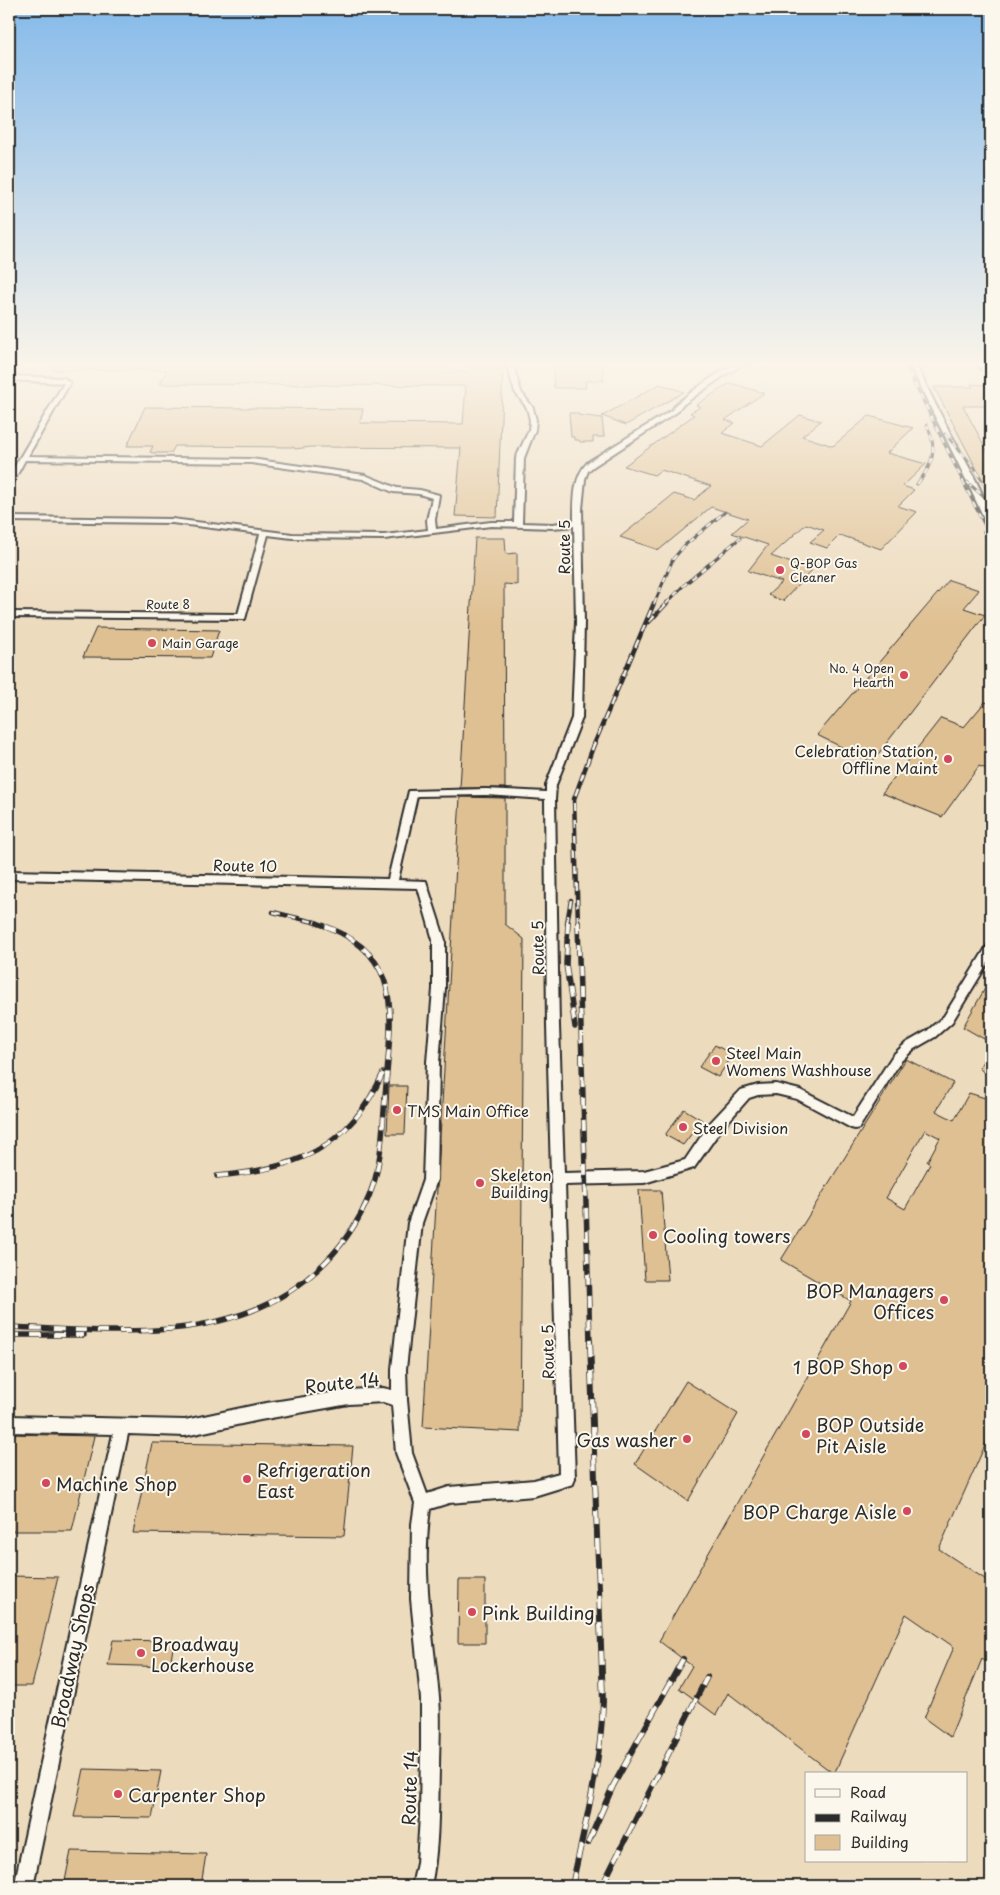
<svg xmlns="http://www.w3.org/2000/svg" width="1000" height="1895" font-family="'Playpen Sans',sans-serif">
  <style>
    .built { fill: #eddbbe; fill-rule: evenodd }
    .building { fill: #dfc092; stroke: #2b2b2b; fill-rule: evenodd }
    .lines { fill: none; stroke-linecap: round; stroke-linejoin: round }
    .minor-casing { stroke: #2b2b2b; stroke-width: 4 }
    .minor { fill: #fbf7ec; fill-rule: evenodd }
    .rail-far3-casing { stroke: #2b2b2b; stroke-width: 3 }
    .rail-far2-casing { stroke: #2b2b2b; stroke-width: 4.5 }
    .rail-far1-casing { stroke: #2b2b2b; stroke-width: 5.5 }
    .rail-casing { stroke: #2b2b2b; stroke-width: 6 }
    .rail-far3 { stroke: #fbf7ec; stroke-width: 2; stroke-dasharray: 6; stroke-linecap: butt }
    .rail-far2 { stroke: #fbf7ec; stroke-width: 2.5; stroke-dasharray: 8; stroke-linecap: butt }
    .rail-far1 { stroke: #fbf7ec; stroke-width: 4; stroke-dasharray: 11; stroke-linecap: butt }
    .rail { stroke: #fbf7ec; stroke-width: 4.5; stroke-dasharray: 14; stroke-linecap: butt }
    .poi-dot { fill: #d1495b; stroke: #fbf7ec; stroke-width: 2 }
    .labels { text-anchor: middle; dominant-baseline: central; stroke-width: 4; stroke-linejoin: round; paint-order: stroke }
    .far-poi-label { font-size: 12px; fill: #2b2b2b; stroke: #fbf7ec; text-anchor: start }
    .far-street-label { font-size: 12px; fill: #2b2b2b; stroke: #fbf7ec }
    .street-label { font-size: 15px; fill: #2b2b2b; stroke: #fbf7ec }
    .poi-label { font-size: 15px; fill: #2b2b2b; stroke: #fbf7ec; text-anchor: start }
    .near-poi-label { font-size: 18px; fill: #2b2b2b; stroke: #fbf7ec; text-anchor: start }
    .near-street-label { font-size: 18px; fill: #2b2b2b; stroke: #fbf7ec }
  </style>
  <rect width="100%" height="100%" fill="#f3e6d1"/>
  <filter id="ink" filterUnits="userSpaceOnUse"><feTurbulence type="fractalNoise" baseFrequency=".02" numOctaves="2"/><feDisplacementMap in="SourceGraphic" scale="10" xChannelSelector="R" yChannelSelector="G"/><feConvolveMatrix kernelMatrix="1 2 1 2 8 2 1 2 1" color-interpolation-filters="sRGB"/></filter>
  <g filter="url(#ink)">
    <!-- built -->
    <path class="built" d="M9,362H991V1886H9ZM806,1774H966V1861H806Z"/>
    <!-- building -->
    <path class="building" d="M56,362H444L443,372H467V369H503L497,517L455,516L461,448L311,447L295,449L294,447L175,446L171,453H153L150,452L153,446H127L145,407L363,409L360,423L463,424L466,386L160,384L167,370H52Z
      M553,362H602L604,381H585L586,388H554Z
      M730,383L764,393L725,420L735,423L722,433L762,446L800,415L821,421L802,436L833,446L869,416L913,428L887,453L926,464L903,486L914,490L898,506L917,512L881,549L840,535L827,548L824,547L810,542L824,530L806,524L771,556L812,570L783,601L768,595L782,582L748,571L768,545L732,533L748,519L711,507L659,550L620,537L674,494L694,500L711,486L661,470L654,475L624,466L694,415L690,413L700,407L696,405Z
      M660,384L684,392L626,425L602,416Z
      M971,384L985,385L991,395V409H985L984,406H963L991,458V481H983L934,387H973Z
      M569,413H578V415L602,418L604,437H593V442H580L579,440H574V437H571Z
      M475,538H505L506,554L517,553V585L504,584L505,788H460Z
      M949,580L979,590L964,608L985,615L872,762L817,735Z
      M96,628L219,630L210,658L83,657Z
      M985,702L991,704V749L985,758L991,761V764L987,769L979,766L942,817L882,793L941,718L964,727Z
      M460,797L505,798V924L524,939L520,1432L423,1427Z
      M991,978V1043L963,1027Z
      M715,1045L733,1055L718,1077L699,1067Z
      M991,1047V1079L979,1068Z
      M906,1059L953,1083L936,1111L954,1120L969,1093L985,1098L991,1086V1230L987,1238L991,1240V1432L939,1549L991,1583V1665L982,1659L950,1737L924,1718L954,1647L906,1614L834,1774L728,1693L716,1715L679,1688L692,1666L659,1641L851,1301L781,1260ZM925,1130L940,1138L927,1162L930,1164L905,1209L886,1198Z
      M389,1086H407L405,1134H387Z
      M684,1109L702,1120L683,1145L665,1135Z
      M639,1190H661L668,1280H645Z
      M686,1381L738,1414L688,1501L635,1464Z
      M9,1434L94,1436L72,1531H9Z
      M152,1443L353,1446L344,1536L133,1533Z
      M9,1576L58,1577L32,1686H9Z
      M459,1580H485V1643H458Z
      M113,1640L174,1641L170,1667L108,1665Z
      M84,1769L161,1771L152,1818L74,1817Z
      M71,1851L206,1854L201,1886H64Z"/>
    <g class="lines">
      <!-- minor casing -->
      <g class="minor-casing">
        <path id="minor" d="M506,362H512L521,392L533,408L536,420L535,430L524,458L522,523L553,524L574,521C574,501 573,477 588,462L672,410L676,404C694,391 727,362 748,362L726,374L681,406L677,412L594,466L588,471L585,479L582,509L584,622L582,718L556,785L555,800L559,1026L564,1173L644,1171L685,1160L710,1123L741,1090L758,1085L776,1084L800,1090L853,1117L893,1055L906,1043L927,1031L944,1016L987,946L991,945V958L952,1022L935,1037L914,1049L901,1061L859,1128L855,1129L851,1128L797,1099L776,1094L758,1095L749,1098L720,1131L694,1168L644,1183L565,1185L575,1478L573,1484L534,1496L449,1503L430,1509C421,1572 433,1634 439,1697C441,1721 439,1746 439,1769C438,1808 439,1848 431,1886H412L417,1863L420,1816L421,1746V1699L411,1599L412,1524L415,1503L396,1453L392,1405L383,1402L349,1404L260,1420L185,1436L128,1434L33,1886H14L113,1434L9,1432V1416L185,1420L260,1404L349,1390L383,1388L392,1390V1369L408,1223L423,1180L427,1062L433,989V940L418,888L9,879V871L388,879L409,791L486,789L546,792V785L572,718L576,622L574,526L553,528L491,526L384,539L292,538L268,535L245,619L9,617V612L238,614L260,534L172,523L9,521V517L172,519L292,534L384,535L428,530L427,520L432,498L419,494L393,492L363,479L251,463L25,460L12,484H9V476L64,383L9,380V376L64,378L70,383L28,456L251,459L365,475L397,488L420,490L439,495L435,520L436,529L491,522H514L516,458L529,430L530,420L527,408L515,392ZM486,795L545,799L547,1026L559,1473L534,1480L449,1487L427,1494L412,1453L407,1400L406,1369L422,1223L437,1180L439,1062L445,989V940L426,881L398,880L417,796Z
          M909,362H915C925,383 935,404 946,425C959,451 991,500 991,527L987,525C963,470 934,417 909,362Z"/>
      </g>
      <!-- minor -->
      <use href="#minor" class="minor"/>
      <!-- rail-far3 casing -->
      <g class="rail-far3-casing">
        <path id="rail-far3" d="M499,362V369
          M904,362L991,538
          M973,362L991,380
          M945,434L974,467L991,495
          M967,482L991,503
          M917,484C933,465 938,449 927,425
          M984,532L991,548
          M654,604L673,559L685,545L725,512
          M666,604L683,586L740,538"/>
      </g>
      <!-- rail-far2 casing -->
      <g class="rail-far2-casing">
        <path id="rail-far2" d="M649,622L667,603
          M273,912L318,923
          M567,923L571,900
          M578,923L574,799L593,747L654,603"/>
      </g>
      <!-- rail-far1 casing -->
      <g class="rail-far1-casing">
        <path id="rail-far1" d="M568,922L566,964L575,1027
          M578,922L590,1343
          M217,1176C296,1169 349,1149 383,1073
          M9,1327C100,1330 206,1344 287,1293C328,1267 361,1227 375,1179C383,1149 383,1116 386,1085C392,1008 404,951 314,922
          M9,1335H84"/>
      </g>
      <!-- rail casing -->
      <g class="rail-casing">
        <path id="rail" d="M588,1843L613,1786L683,1659
          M572,1886C585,1825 601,1764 603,1701L590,1341
          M602,1886L707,1677"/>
      </g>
      <!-- rail-far3 -->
      <use href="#rail-far3" class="rail-far3"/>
      <!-- rail-far2 -->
      <use href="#rail-far2" class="rail-far2"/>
      <!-- rail-far1 -->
      <use href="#rail-far1" class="rail-far1"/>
      <!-- rail -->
      <use href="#rail" class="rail"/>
    </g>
  </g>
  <!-- sky -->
  <linearGradient id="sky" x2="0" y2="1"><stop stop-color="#85baea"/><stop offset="0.58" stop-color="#faf4ea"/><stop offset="1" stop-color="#faf4ea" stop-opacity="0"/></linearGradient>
  <rect width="1000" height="627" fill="url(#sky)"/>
  <!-- markers -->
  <g class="poi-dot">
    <circle cx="780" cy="570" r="5"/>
    <circle cx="152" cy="643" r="5"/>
    <circle cx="904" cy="675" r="5"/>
    <circle cx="948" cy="759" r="5"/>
    <circle cx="716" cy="1061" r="5"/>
    <circle cx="397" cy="1110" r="5"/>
    <circle cx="683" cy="1127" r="5"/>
    <circle cx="480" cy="1183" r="5"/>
    <circle cx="653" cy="1235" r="5"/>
    <circle cx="944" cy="1300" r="5"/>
    <circle cx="903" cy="1366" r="5"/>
    <circle cx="806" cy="1434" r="5"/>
    <circle cx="687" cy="1439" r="5"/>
    <circle cx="247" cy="1479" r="5"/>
    <circle cx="46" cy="1483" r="5"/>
    <circle cx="907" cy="1511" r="5"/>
    <circle cx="472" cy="1612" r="5"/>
    <circle cx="141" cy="1653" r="5"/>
    <circle cx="118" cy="1794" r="5"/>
  </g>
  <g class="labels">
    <!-- far-poi labels -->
    <g class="far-poi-label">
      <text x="790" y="563">Q-BOP Gas<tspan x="790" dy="14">Cleaner</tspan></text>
      <text x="162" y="643">Main Garage</text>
      <text x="894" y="668" text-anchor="end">No. 4 Open<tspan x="894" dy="14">Hearth</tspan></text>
    </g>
    <!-- far-street labels -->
    <g class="far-street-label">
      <text x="168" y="604">Route 8</text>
    </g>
    <!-- street labels -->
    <g class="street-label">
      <text transform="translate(563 547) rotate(-90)">Route 5</text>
      <text transform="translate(245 865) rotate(1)">Route 10</text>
      <text transform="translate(537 948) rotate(-91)">Route 5</text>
      <text transform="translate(547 1352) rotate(-91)">Route 5</text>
    </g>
    <!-- poi labels -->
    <g class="poi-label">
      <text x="938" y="750" text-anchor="end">Celebration Station,<tspan x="938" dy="17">Offline Maint</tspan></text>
      <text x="726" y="1052">Steel Main<tspan x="726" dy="17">Womens Washhouse</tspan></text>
      <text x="407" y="1110">TMS Main Office</text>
      <text x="693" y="1127">Steel Division</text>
      <text x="490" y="1174">Skeleton<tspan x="490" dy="17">Building</tspan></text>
    </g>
    <!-- near-poi labels -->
    <g class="near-poi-label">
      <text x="663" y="1235">Cooling towers</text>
      <text x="934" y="1290" text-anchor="end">BOP Managers<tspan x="934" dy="21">Offices</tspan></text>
      <text x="893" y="1366" text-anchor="end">1 BOP Shop</text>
      <text x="816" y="1424">BOP Outside<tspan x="816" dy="21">Pit Aisle</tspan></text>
      <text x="677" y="1439" text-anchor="end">Gas washer</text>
      <text x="257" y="1469">Refrigeration<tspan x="257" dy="21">East</tspan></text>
      <text x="56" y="1483">Machine Shop</text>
      <text x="897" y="1511" text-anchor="end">BOP Charge Aisle</text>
      <text x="482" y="1612">Pink Building</text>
      <text x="151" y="1643">Broadway<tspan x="151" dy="21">Lockerhouse</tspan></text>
      <text x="128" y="1794">Carpenter Shop</text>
    </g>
    <!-- near-street labels -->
    <g class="near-street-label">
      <text transform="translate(342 1382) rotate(-6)">Route 14</text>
      <text transform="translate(72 1656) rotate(-78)">Broadway Shops</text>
      <text transform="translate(409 1788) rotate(-88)">Route 14</text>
    </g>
  </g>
  <!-- margin -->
  <rect width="1000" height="1895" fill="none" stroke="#fbf7ec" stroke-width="30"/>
  <rect x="15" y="15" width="970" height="1865" fill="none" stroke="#2b2b2b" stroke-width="2" filter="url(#ink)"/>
  <!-- legend -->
  <rect x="805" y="1772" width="162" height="90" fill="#fbf7ec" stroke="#a8a59f"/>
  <rect x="815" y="1789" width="25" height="8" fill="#fbf7ec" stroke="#a8a59f"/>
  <text x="850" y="1798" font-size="15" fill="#2b2b2b">Road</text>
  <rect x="815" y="1814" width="25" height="8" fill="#2b2b2b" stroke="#a8a59f"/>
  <text x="850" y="1822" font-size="15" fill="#2b2b2b">Railway</text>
  <rect x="815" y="1835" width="25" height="15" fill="#dfc092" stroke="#a8a59f"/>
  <text x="850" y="1848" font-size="15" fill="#2b2b2b">Building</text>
</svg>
